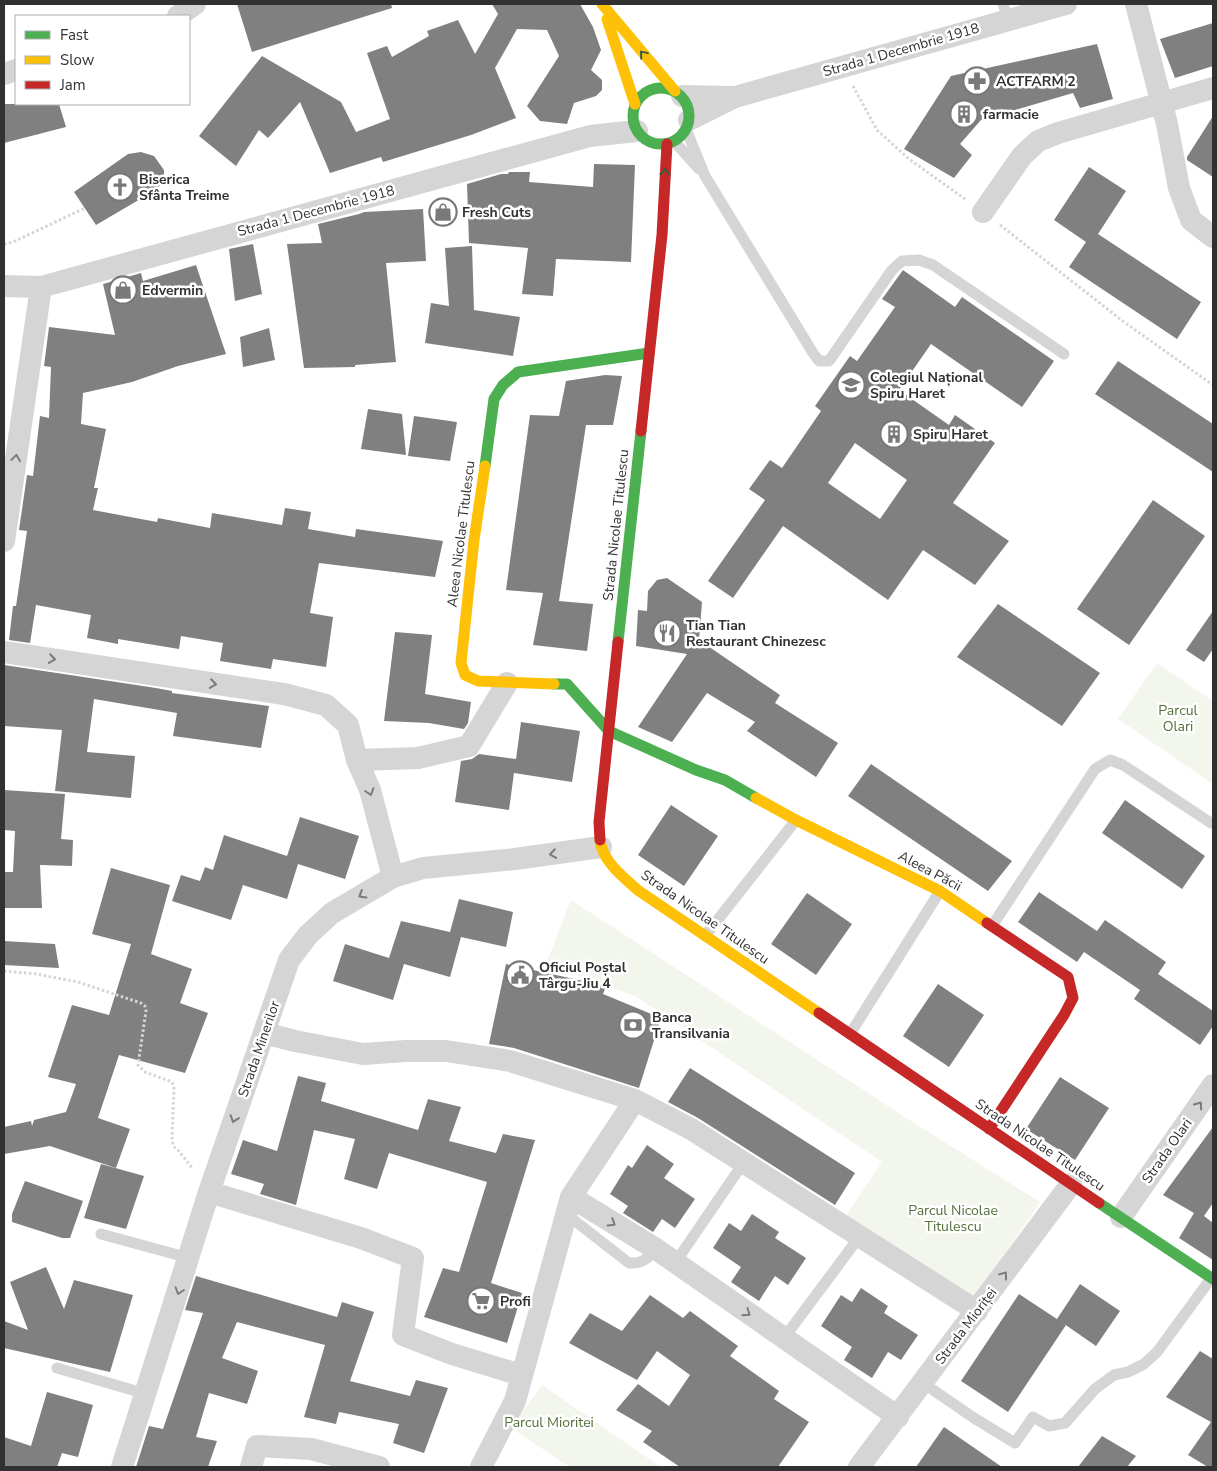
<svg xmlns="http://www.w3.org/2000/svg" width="1217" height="1471" font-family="'Nunito Sans',sans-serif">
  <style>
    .green { fill: #f2f6ed }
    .building { fill: #808080; fill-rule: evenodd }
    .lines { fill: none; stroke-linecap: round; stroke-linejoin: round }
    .path { stroke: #d5d5d5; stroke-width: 3; stroke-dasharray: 2.5 2.5; stroke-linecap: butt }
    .lane { stroke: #d5d5d5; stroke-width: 11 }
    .street { stroke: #d5d5d5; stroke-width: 22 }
    .fast { stroke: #4caf50; stroke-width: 11 }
    .slow { stroke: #ffc107; stroke-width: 11 }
    .jam { stroke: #c62828; stroke-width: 11 }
    .oneway { stroke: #3a5d3c }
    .oneway2 { stroke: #7b7b7b }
    .labels { text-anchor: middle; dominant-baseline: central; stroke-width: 5; stroke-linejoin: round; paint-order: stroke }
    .street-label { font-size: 14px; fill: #313131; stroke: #fff }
    .poi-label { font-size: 14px; font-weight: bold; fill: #313131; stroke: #fff; text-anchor: start }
    .park-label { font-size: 14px; fill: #55703b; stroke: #fff }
  </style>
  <rect width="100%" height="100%" fill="#fff"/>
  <!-- green -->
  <path class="green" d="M1157,663L1213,701V784L1118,719Z
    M571,900L908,1119L1040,1202L972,1302L843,1220L882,1162L635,996L546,964Z
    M542,1385L661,1467H570L511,1428Z"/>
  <!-- building -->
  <path class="building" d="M237,4H391L392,8L252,52Z
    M492,4H580L593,27L601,50L591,70L602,80V90L596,96L574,103L567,124L540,121L527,106L559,56L547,30L517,29L495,68L516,118L471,135L383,162L381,157L330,173L300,102L268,138L259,130L236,166L199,136L262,56L341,102L356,132L390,119L367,53L387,46L392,57L429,36L427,31L458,20L475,54L498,14Z
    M1213,23V66L1175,78L1160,39Z
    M1097,44L1113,99L1080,108L1073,93L981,120L960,144L972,155L954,178L904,149L951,76Z
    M4,104H59L66,127L4,143Z
    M1213,116V177L1187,160V157Z
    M141,152L154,156L164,170V182L154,191L96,225L74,192L128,154Z
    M594,164L635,165L631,262L556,259L553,296L522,294L528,248L469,243L467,184L501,174H508L509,172H530L529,182L593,187Z
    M1089,167L1126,191L1098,234L1201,302L1177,339L1069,267L1086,242L1054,220Z
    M423,209L426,261L386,263L396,362L355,365V367L304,368L287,244L322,243L318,224L359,214L364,212Z
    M253,244L262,294L235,301L229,249Z
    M472,246L474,310L520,317L513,356L425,343L431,303L449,306L445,248Z
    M196,265L226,354L178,366L132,382L83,393L81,424L106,429L94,488H98L93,510L157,522L158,518L210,528L212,513L282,525L285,508L311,512L308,529L355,537L356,529L443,541L435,577L319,563L310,613L333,617L326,667L273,659L271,669L220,661L223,643L181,636L179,649L118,639V644L87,638L91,615L36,605L30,643L9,640L13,606H16L27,531L19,530L27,475L33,476L40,416L49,418L51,367L44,366L49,327L115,335L103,284L141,273L143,281Z
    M903,270L955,307L962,297L1054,361L1022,407L931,344L899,390L949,425L955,415L995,443L953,503L1009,541L975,585L923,550L888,600L783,526L733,598L708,581L765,500L749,489L770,460L782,468L821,411L815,406L850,356L857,361L895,307L882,299ZM855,443L907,480L880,519L828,483Z
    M269,328L275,360L243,367L240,337Z
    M1118,361L1213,424V472L1095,394Z
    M605,375L622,376L613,425H586L559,601L593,604L587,651L533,645L543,593L506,590L530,415L559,416L566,381Z
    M368,409L402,414L406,455L361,449Z
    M414,416L457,422L450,461L408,456Z
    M1153,500L1205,536L1129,645L1077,609Z
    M667,578L702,602L699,640L780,695L775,703L838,743L816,777L747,731L755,722L707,693L672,742L638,727L687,654L636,646L638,610L647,611L648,591L657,580Z
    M998,604L1100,673L1062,726L957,657Z
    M1213,611V649L1204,662L1186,650Z
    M395,632L432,635L425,694L471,702L468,723L464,729L429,723L384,721Z
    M4,665L156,688L172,691V693L269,706L261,748L173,736L177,713L94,699L87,752L135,756L131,798L55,791L62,730L4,726Z
    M521,722L580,731L572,782L514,773L509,810L455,802L461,761L472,759L479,754L516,759Z
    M871,764L1012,861L988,891L848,796Z
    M4,790L65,794L61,839L73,840L72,866L40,865L42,908H4V872H13L15,831L4,830Z
    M1125,800L1205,856L1182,889L1102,833Z
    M671,805L718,836L684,886L638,855Z
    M300,817L359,836L345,879L298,864L287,899L243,885L231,920L172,901L181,875L200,881L205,867L213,870L224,835L287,856Z
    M111,868L170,885L151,954L192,969L180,1003L208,1013L185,1073L119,1055L98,1118L130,1129L116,1168L50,1146L4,1154V1127L31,1121L32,1126L34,1120L66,1112L76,1084L48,1077L72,1005L109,1015L131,944L92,934Z
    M1039,892L1097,931L1105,920L1166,962L1158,974L1213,1011V1026L1200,1045L1134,999L1140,990L1084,952L1077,962L1018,922Z
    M807,893L852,924L816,975L771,944Z
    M459,899L513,912L506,947L461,937L450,977L404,964L393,1000L333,981L345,944L389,958L401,921L450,932Z
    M4,941L55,944L59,968L4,965Z
    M506,964L606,986L603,994L661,1018L639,1088L514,1048L489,1044Z
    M938,984L984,1015L949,1067L903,1036Z
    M690,1068L855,1173L835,1205L698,1118L668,1102Z
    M298,1076L326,1083L321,1101L418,1130L428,1099L461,1107L449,1141L496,1153L503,1134L535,1140L491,1283L522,1293L507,1343L424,1317L443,1268L459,1272L487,1182L389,1153L377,1189L344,1179L355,1139L314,1130L296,1205L260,1194L264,1184L231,1174L243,1140L277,1151Z
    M1060,1077L1109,1108L1075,1160L1026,1129Z
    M1213,1127V1203L1204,1216L1213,1223V1260L1179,1238L1194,1213L1163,1195Z
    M647,1145L674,1164L664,1178L695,1199L675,1228L662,1219L653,1232L623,1213L628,1206L610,1194L628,1165L632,1168Z
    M101,1164L144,1176L126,1229L84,1218Z
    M25,1181L83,1201L70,1238H62L12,1222V1214Z
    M752,1214L779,1232L775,1238L806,1258L788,1285L775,1276L759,1301L731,1282L741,1267L713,1248L729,1223L741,1231Z
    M46,1267L64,1309L74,1280L133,1295L110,1372L4,1348V1321L28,1330L10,1282Z
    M196,1276L337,1317L342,1302L374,1312L350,1381L410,1396L416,1380L448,1388L424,1453L393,1443L399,1424L339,1412L336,1424L304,1417L325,1345L237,1322L222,1358L258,1371L247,1404L209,1393L196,1437L217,1441L208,1467H136L149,1426L163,1429L203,1313L185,1310Z
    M1080,1284L1120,1311L1096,1346L1057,1319Z
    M861,1288L888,1306L884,1313L918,1335L901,1360L888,1352L872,1378L844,1360L852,1347L821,1326L841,1295L852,1302Z
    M1019,1294L1066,1325L1008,1412L961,1381Z
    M650,1295L683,1318L690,1311L738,1346L730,1356L779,1391L774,1399L809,1422L778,1467H680L643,1442L652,1431L616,1410L638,1384L669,1406L690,1375L657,1351L637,1380L569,1343L590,1313L622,1331Z
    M1200,1351L1213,1359V1467H1208L1188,1455L1211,1422L1166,1397Z
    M47,1392L93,1405L78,1457L62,1453L57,1467H4V1437L31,1446Z
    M944,1427L1002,1467H916Z
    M1102,1436L1136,1456L1127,1467H1078Z"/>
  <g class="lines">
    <!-- path -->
    <path class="path" d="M853,86L877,130L909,159L965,199
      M1000,225L1124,322L1213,385
      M4,244L13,242L85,208
      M4,971L36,974L78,982L141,1003L145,1006L146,1011L138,1065L145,1072L172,1082L174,1088L172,1137L173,1146L178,1150L193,1169"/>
    <!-- lane -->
    <path class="lane" d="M1003,4L1008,19
      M686,129L705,176L813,353L819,361H829L892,270L902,261L919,260L933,265L1064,354
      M674,141L699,169
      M992,926L1095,769L1110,760L1123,765L1211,823
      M705,936L796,820
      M850,1034L940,891
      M566,1214L629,1263C642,1264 647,1259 656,1249
      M101,1234L189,1258
      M675,1263L744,1162
      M784,1338L860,1236
      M57,1368L146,1394
      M923,1383L974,1418L1015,1443L1033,1417L1049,1426L1065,1423L1095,1389L1114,1375L1128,1372L1144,1364L1157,1352L1212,1277"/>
    <!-- street -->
    <path class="street" d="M1136,4L1167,124L1179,188L1191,220L1213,237
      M178,16L195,4
      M4,74L16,70
      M682,96L732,97
      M689,120L735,97L1066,4
      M983,212L1022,156L1038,141L1058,133L1213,88
      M4,286L41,287L590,136L637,131
      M4,541L41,287
      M4,652L284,694L326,705L348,725L357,760L370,790L393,877
      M357,760L418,758L469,746L507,683
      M264,1033L295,1041L363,1054L406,1051H446L510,1061L635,1100L691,1129L977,1311
      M209,1192L361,1238L413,1258L403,1335L452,1354L521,1375
      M571,1197L656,1249L898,1417
      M1121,1217L1213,1085
      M122,1467L209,1192L289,960L308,935L332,913L393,877L423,868L515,859L601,847
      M251,1467L257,1446L311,1449L379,1467
      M481,1467L515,1401L571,1197L635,1100
      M859,1467L1071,1184"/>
    <!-- fast -->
    <path class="fast" d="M633 116a28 28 0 1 1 56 0a28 28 0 1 1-56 0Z
      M485,466L494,399L503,385L518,372L649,353
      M618,642L641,431
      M554,684H567L609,731L696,770L725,780L756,798
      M1099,1203L1213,1279"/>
    <!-- slow -->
    <path class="slow" d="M602,4L675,91
      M607,19L635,104
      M485,466L474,540L461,663L465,675L478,681L554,684
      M756,798L796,820L940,891L987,923
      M600,840C602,861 624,878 639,891L819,1013"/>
    <!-- jam -->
    <path class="jam" d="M641,431L662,235L667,144
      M600,840L599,822L618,642
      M987,923L1068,977L1073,998L1064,1015L989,1129
      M819,1013L1099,1203"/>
  </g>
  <!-- one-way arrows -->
  <defs><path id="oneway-chevron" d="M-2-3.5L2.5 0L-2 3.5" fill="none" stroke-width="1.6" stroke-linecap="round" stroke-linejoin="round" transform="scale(1.25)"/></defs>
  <g class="oneway">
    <use href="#oneway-chevron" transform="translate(643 54) rotate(-130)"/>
    <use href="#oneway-chevron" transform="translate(665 172) rotate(-87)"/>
  </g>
  <g class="oneway2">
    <use href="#oneway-chevron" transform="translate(16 458) rotate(-82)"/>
    <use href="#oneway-chevron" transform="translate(52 659) rotate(9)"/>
    <use href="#oneway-chevron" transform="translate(213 684) rotate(9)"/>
    <use href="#oneway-chevron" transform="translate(370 792) rotate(72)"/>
    <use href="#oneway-chevron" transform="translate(553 854) rotate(172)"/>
    <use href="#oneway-chevron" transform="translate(362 895) rotate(149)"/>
    <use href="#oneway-chevron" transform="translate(1199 1105) rotate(-55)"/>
    <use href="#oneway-chevron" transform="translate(234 1119) rotate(109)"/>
    <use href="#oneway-chevron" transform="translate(612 1223) rotate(32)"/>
    <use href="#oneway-chevron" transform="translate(1004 1275) rotate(-53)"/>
    <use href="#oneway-chevron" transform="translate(179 1291) rotate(108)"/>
    <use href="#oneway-chevron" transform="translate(747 1313) rotate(35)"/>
  </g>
  <!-- icons -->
  <defs>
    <g id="pharmacy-ring" transform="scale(1.4375)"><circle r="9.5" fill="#fff" stroke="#797979" stroke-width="1.5"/><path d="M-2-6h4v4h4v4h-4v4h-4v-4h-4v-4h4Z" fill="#797979"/></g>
    <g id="building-ring" transform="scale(1.4375)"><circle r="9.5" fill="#fff" stroke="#797979" stroke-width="1.5"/><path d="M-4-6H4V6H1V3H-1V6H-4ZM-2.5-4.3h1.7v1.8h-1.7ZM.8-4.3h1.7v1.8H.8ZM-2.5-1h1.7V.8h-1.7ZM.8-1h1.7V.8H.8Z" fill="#797979"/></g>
    <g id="church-ring" transform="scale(1.4375)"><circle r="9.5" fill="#fff" stroke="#797979" stroke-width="1.5"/><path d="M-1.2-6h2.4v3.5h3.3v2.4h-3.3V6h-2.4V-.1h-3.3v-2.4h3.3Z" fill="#797979"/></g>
    <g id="shop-ring" transform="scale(1.4375)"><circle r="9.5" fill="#fff" stroke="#797979" stroke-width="1.5"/><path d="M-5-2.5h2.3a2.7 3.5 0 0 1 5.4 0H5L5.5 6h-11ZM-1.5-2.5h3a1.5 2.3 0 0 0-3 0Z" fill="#797979"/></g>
    <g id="school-ring" transform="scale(1.4375)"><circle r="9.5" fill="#fff" stroke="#797979" stroke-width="1.5"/><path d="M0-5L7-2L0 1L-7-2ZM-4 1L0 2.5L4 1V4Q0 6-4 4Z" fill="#797979"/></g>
    <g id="restaurant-ring" transform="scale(1.4375)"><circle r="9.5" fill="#fff" stroke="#797979" stroke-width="1.5"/><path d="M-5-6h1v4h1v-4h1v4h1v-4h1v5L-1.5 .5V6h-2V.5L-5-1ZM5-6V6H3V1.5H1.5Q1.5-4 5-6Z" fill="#797979"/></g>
    <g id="civic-ring" transform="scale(1.4375)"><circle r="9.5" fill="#fff" stroke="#797979" stroke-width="1.5"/><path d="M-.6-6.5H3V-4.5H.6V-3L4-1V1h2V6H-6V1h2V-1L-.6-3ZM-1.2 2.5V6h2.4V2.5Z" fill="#797979"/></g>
    <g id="bank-ring" transform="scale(1.4375)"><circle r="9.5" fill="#fff" stroke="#797979" stroke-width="1.5"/><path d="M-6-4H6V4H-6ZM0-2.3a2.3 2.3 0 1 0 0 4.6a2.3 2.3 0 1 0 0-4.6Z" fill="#797979"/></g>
    <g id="supermarket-ring" transform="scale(1.4375)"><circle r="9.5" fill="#fff" stroke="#797979" stroke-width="1.5"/><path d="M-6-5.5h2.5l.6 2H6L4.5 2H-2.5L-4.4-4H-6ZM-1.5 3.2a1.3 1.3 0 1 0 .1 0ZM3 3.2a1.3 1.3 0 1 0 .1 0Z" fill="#797979"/></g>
  </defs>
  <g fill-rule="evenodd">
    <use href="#pharmacy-ring" x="977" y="81"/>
    <use href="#building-ring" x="964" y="114"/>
    <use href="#church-ring" x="120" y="187"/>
    <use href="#shop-ring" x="443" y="212"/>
    <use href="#shop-ring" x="123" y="290"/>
    <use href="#school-ring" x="851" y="385"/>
    <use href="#building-ring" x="894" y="434"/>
    <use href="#restaurant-ring" x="667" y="633"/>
    <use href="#civic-ring" x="520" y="975"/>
    <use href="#bank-ring" x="633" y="1025"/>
    <use href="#supermarket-ring" x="481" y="1301"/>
  </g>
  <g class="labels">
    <!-- street labels -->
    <g class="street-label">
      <text transform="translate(901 50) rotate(-16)">Strada 1 Decembrie 1918</text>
      <text transform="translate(316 211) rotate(-15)">Strada 1 Decembrie 1918</text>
      <text transform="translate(616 525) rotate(-84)">Strada Nicolae Titulescu</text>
      <text transform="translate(461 534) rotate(-83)">Aleea Nicolae Titulescu</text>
      <text transform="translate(930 871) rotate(28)">Aleea Păcii</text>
      <text transform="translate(705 917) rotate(35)">Strada Nicolae Titulescu</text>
      <text transform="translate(259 1049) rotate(-71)">Strada Minerilor</text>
      <text transform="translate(1040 1145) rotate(34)">Strada Nicolae Titulescu</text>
      <text transform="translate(1167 1151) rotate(-55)">Strada Olari</text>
      <text transform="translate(966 1326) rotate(-53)">Strada Mioriței</text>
    </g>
    <!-- poi labels -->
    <g class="poi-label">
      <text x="996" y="81">ACTFARM 2</text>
      <text x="983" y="114">farmacie</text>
      <text x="139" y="179">Biserica<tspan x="139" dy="16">Sfânta Treime</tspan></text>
      <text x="462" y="212">Fresh Cuts</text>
      <text x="142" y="290">Edvermin</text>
      <text x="870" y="377">Colegiul Național<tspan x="870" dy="16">Spiru Haret</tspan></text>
      <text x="913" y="434">Spiru Haret</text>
      <text x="686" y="625">Tian Tian<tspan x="686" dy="16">Restaurant Chinezesc</tspan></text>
      <text x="539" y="967">Oficiul Poștal<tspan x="539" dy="16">Târgu-Jiu 4</tspan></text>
      <text x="652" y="1017">Banca<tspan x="652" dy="16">Transilvania</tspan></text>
      <text x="500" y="1301">Profi</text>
    </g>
    <!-- park labels -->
    <g class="park-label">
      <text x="1178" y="710">Parcul<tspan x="1178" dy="16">Olari</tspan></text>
      <text x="953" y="1210">Parcul Nicolae<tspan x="953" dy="16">Titulescu</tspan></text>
      <text x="549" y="1422">Parcul Mioritei</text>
    </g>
  </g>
  <!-- border -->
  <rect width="1217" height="1471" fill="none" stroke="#313131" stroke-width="10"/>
  <!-- legend -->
  <rect x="15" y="15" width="175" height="90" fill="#ffffff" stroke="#adadad"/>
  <rect x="25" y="31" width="25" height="8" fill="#4caf50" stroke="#adadad"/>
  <text x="60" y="40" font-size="15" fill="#313131">Fast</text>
  <rect x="25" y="56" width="25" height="8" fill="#ffc107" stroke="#adadad"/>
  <text x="60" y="65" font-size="15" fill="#313131">Slow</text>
  <rect x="25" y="81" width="25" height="8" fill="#c62828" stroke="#adadad"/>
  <text x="60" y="90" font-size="15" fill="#313131">Jam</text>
</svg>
